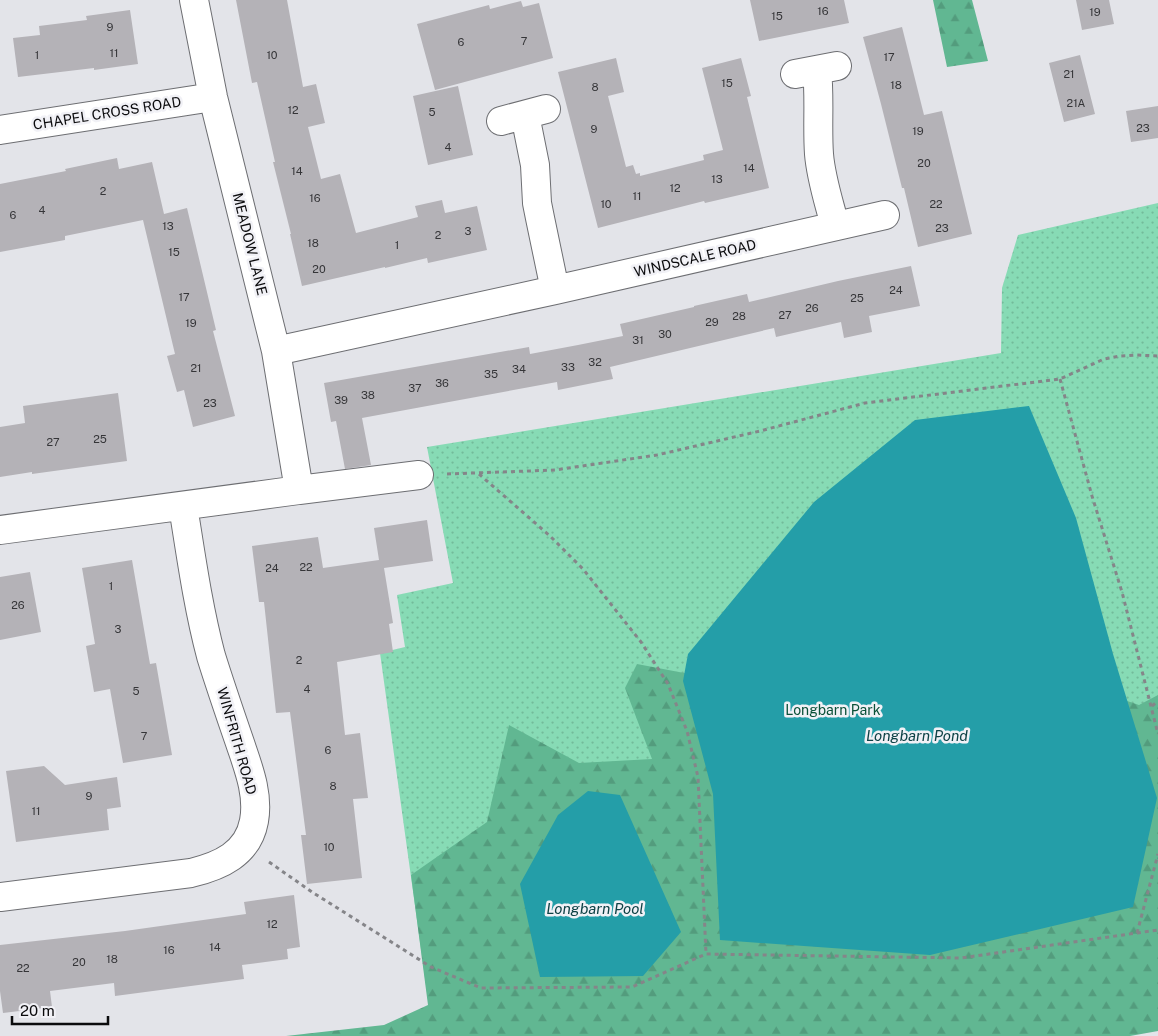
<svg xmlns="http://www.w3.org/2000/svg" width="1158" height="1036" font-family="'Public Sans',sans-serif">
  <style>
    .green { fill: url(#green-dots) }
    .forest { fill: url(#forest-firs) }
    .water { fill: #249ea8 }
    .building { fill: #b4b2b7 }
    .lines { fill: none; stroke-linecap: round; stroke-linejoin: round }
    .street-casing { stroke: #6d6e72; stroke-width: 30 }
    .path { stroke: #858589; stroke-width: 3; stroke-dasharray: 4 4; stroke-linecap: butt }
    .street { stroke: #fff; stroke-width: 28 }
    .labels { text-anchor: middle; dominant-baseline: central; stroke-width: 5; stroke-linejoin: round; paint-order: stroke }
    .number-label { font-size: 11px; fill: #353538 }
    .street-label { font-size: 14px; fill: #0b0b0d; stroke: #f1f1f6 }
    .park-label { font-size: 14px; fill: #0a5138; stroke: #f1f1f6 }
    .water-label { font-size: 15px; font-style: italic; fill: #0e4246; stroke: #f1f1f6 }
  </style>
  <defs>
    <pattern id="green-dots" width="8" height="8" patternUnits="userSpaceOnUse" patternTransform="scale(1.25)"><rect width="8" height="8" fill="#87dbb5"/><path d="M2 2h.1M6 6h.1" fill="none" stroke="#73bb9a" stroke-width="1.8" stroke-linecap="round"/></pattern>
    <pattern id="forest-firs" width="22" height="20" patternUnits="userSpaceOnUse" patternTransform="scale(1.25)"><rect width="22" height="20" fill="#61b792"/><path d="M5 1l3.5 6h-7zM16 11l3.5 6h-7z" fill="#539c7d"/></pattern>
  </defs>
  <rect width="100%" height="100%" fill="#e3e4e9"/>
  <!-- green -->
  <path class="green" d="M1158,203V1022L1111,1036H433L380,653L405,647L397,595L453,583L427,447L1001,353L1002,288L1018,235Z"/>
  <!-- forest -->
  <path class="forest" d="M933,0H972L988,61L947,67Z
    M637,664L747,685H1080L1139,705L1158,695V1031L1130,1036H286L384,1025L428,1005L411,875L487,822L509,725L579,763L652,759L625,688Z"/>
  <!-- water -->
  <path class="water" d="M1029,406L1076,518L1113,654L1157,798L1133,907L930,955L720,940L713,794L683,681L688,654L814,502L915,420Z
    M588,791L620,795L681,932L643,976L540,977L520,884L558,815Z"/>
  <!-- building -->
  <path class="building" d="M236,0H287L303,87L316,84L325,123L308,127L321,179L340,174L356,233L418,217L415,206L442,200L445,213L477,206L487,250L428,263L427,258L385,268V267L302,286L290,234H291L273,162H275L257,82L252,83Z
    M750,0H844L849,23L759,41Z
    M1076,0H1109L1114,24L1082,30Z
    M521,1L523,7L539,3L553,58L435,90L417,24L489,5L490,9Z
    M130,10L138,64L94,70V68L18,77L13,38L40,35L39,26L87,20L86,16Z
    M902,27L924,115L942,111L972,234L918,247L904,188H902L881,104L863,37Z
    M1080,55L1095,114L1064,122L1049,63Z
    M616,58L624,92L608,96L626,167L633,165L636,174L640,173V176L704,160L703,155L723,150L702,68L741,58L751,96L747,97L769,188L705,203L704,201L598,228L558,72Z
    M458,86L473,155L428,165L413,96Z
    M1158,106V138L1131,142L1126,111Z
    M117,158L119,169L152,162L164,214L187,208L216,330L213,331L235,416L193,427L184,390L177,392L167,356L175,354L143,220L65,236V240L0,252V184L66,171L65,169Z
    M911,266L920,306L869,316L872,332L844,338L841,322L776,337L774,328L610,367L613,379L558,390L557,382L362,418L371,465L345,469L336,421L331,422L324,383L529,347L530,354L578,345L623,336L620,324L694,307V306L747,294L749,302L838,281Z
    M118,393L127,461L32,474V472L0,477V427L25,423L23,406Z
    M427,520L433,561L384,568L393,623L389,624L393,652L337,662L345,735L360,733L368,798L353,799L362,878L307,884L301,835H306L290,712L276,713L264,602H259L252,546L318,537L323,568L379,560L374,528Z
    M132,560L150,664L156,663L172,755L123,763L110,689L94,692L86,646L95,644L82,568Z
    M30,572L41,632L0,640V577Z
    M44,766L65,785L117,777L121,807L107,809L109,830L16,842L6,771Z
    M294,895L300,947L287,949L288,959L242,965L244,979L115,996L114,983L50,991L52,1007L3,1013L0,991V945L125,931L246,914L244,902Z"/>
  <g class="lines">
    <!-- street casing -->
    <g class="street-casing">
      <path id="street" d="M817,70C820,98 817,126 819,154C821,179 829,202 835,226
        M795,74L837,66
        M525,115L535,165L537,203L540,218L555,290
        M501,121L546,109
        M0,130L213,97
        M276,351L555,290L885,215
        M299,490L419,475
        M0,530L299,490L276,351L213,97L194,0
        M0,897L191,873C220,866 248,854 254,821C259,794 248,767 240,743C230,714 220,685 211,656C198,607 191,556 183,506"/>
    </g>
    <!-- path -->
    <path class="path" d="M1060,379L1092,496L1122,592L1158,734
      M447,474L555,470L657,455L760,431L865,403L1060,379L1104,359L1120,356L1137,355L1158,356
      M479,474L550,536L583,569L641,642L668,684L687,731L698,777L706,954
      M1152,706L1158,701
      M269,862L312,892L431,967L481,988L632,987L706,954L961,958L1158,930
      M1137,933L1158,854"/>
    <!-- street -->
    <use href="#street" class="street"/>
  </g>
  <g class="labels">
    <!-- number labels -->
    <g class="number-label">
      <text x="823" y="11">16</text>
      <text x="1095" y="12">19</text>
      <text x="777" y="16">15</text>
      <text x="110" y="27">9</text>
      <text x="524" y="41">7</text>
      <text x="461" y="42">6</text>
      <text x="114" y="53">11</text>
      <text x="37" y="55">1</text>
      <text x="272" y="55">10</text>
      <text x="889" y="57">17</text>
      <text x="1069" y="74">21</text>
      <text x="727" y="83">15</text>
      <text x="896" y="85">18</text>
      <text x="595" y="87">8</text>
      <text x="1076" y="103">21A</text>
      <text x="293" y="110">12</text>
      <text x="432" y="112">5</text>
      <text x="1143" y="128">23</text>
      <text x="594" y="129">9</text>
      <text x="918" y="131">19</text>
      <text x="448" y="147">4</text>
      <text x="924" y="163">20</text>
      <text x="749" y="168">14</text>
      <text x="297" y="171">14</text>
      <text x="717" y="179">13</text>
      <text x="675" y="188">12</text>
      <text x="103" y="191">2</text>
      <text x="637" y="196">11</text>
      <text x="315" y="198">16</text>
      <text x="606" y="204">10</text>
      <text x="936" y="204">22</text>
      <text x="42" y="210">4</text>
      <text x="13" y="215">6</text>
      <text x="168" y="226">13</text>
      <text x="942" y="228">23</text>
      <text x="468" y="231">3</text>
      <text x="438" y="235">2</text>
      <text x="313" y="243">18</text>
      <text x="397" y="245">1</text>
      <text x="174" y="252">15</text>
      <text x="319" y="269">20</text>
      <text x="896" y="290">24</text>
      <text x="184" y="297">17</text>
      <text x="857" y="298">25</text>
      <text x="812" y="308">26</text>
      <text x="785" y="315">27</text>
      <text x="739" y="316">28</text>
      <text x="712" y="322">29</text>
      <text x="191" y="323">19</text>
      <text x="665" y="334">30</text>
      <text x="638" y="340">31</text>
      <text x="595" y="362">32</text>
      <text x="568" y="367">33</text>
      <text x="196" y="368">21</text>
      <text x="519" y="369">34</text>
      <text x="491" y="374">35</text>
      <text x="442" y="383">36</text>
      <text x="415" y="388">37</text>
      <text x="368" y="395">38</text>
      <text x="341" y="400">39</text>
      <text x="210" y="403">23</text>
      <text x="100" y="439">25</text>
      <text x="53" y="442">27</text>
      <text x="306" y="567">22</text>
      <text x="272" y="568">24</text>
      <text x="111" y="586">1</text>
      <text x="18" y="605">26</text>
      <text x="118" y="629">3</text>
      <text x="299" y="660">2</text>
      <text x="307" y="689">4</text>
      <text x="136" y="691">5</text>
      <text x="144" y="736">7</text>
      <text x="328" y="750">6</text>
      <text x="333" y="786">8</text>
      <text x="89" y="796">9</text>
      <text x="36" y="811">11</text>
      <text x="329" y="847">10</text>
      <text x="272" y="924">12</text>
      <text x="215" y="947">14</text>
      <text x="169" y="950">16</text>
      <text x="112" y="959">18</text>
      <text x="79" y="962">20</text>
      <text x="23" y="968">22</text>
    </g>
    <!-- street labels -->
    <g class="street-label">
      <text transform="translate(107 113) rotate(-9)">CHAPEL CROSS ROAD</text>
      <text transform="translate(250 244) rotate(76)">MEADOW LANE</text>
      <text transform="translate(695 258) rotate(-13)">WINDSCALE ROAD</text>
      <text transform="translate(237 741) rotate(74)">WINFRITH ROAD</text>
    </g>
    <!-- park labels -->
    <g class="park-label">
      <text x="833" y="710">Longbarn Park</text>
    </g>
    <!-- water labels -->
    <g class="water-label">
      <text x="917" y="735">Longbarn Pond</text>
      <text x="595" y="908">Longbarn Pool</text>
    </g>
  </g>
  <!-- scale -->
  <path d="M12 1016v8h96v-8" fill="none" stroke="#0b0b0d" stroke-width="2.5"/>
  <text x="20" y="1016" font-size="15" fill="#0b0b0d" stroke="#f1f1f6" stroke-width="4" paint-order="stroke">20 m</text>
</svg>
